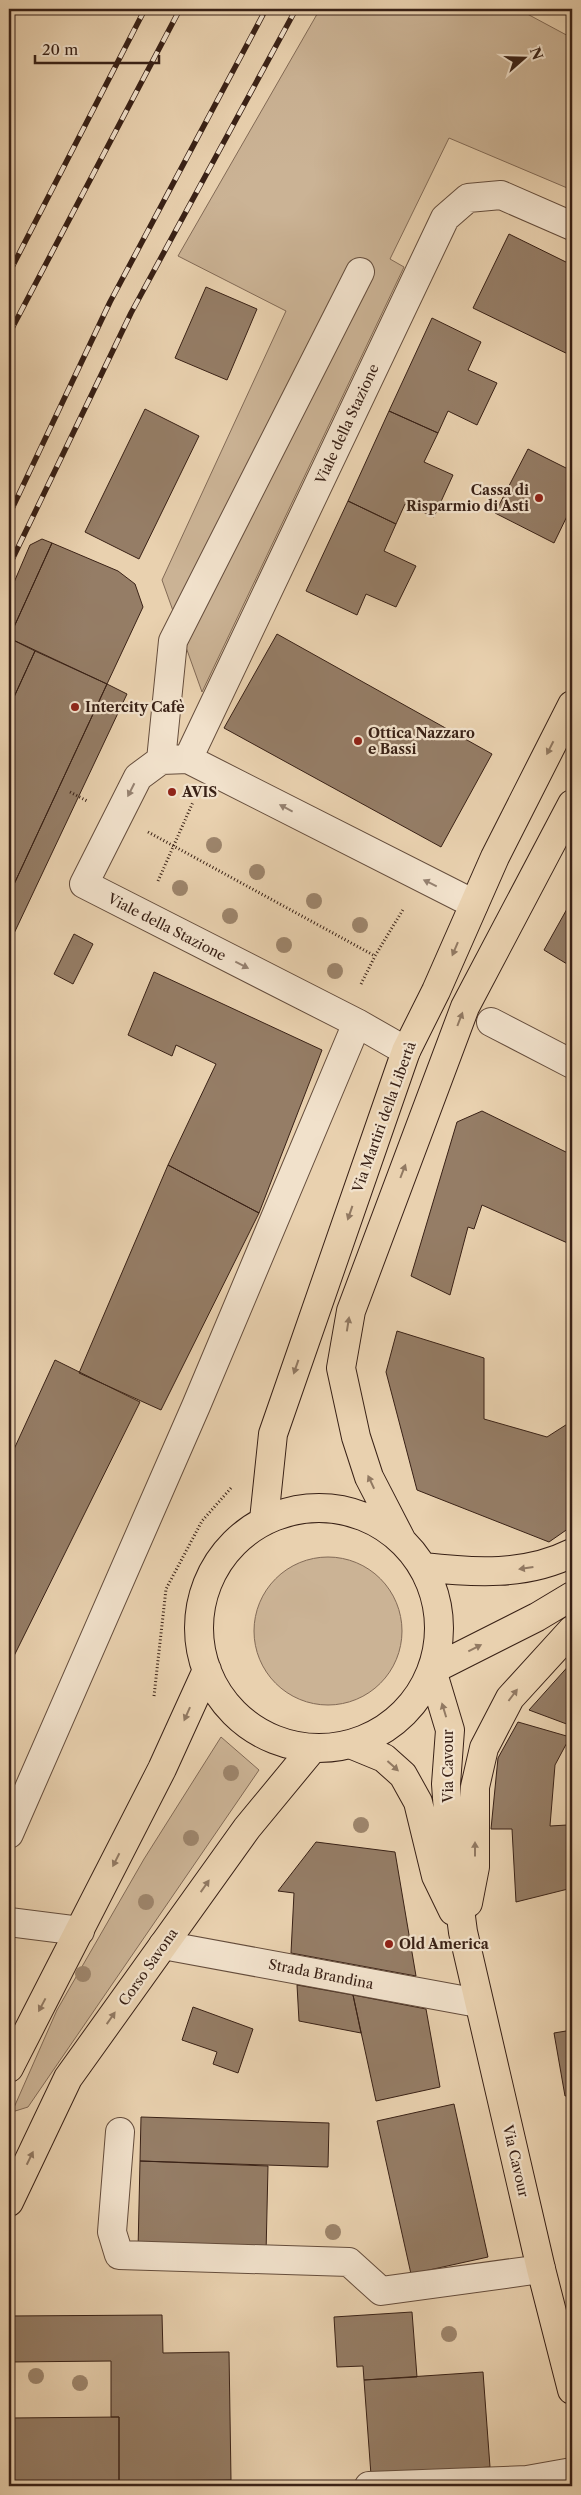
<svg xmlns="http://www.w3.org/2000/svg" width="581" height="2495" font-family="'Libre Caslon Text',serif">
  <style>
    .green { fill: #cbb395; stroke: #826a56 }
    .building { fill: #957d66; stroke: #392116 }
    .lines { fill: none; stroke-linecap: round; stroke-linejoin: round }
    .minor-casing { stroke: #654d3c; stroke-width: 30 }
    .major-casing { stroke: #392116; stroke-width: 30 }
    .path { stroke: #392116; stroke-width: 3; stroke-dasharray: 1 2.5; stroke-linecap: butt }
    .minor { stroke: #f1e1cb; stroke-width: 28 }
    .major { stroke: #e9d1af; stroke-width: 28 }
    .rail-casing { stroke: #392116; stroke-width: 5.5 }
    .rail { stroke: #f1e1cb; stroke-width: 4; stroke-dasharray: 11; stroke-linecap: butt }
    .tree { fill: #9d856c }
    .oneway { fill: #917962 }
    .oneway2 { fill: #958170 }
    .poi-dot { fill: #8f2418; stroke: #f1e1cb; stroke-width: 2 }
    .labels { text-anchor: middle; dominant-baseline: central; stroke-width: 4.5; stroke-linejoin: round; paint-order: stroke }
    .street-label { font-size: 14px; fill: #392116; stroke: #f1e1cb }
    .poi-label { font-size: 14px; font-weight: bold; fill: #392116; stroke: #f1e1cb; text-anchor: start }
  </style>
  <rect width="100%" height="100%" fill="#e9d1af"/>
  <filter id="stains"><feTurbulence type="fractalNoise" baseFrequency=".004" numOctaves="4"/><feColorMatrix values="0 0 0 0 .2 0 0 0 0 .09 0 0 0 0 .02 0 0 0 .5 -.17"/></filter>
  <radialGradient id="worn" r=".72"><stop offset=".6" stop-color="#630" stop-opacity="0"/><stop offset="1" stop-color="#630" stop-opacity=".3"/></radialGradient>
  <!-- green -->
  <path class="green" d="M320,9H518L572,38V190L449,138L390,259L404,267L202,692L162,580L286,311L178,256Z
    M254 1631a74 74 0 1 1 148 0a74 74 0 1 1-148 0Z
    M221,1737L259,1770L28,2107L12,2112L57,2010L144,1859Z"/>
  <!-- building -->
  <path class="building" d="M509,234L572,265V356L473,308Z
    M206,287L257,309L227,380L175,358Z
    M432,318L481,342L468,370L497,383L477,425L448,411L438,433L389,411Z
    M145,409L199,436L139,559L85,532Z
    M389,411L438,433L424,462L453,475L434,517L405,504L396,524L348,501Z
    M528,449L572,471V506L554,543L495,513Z
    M348,501L396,524L384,551L416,566L396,607L366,594L357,615L306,591Z
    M42,539L52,543L9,638L35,651L9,708V594L30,545Z
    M52,543L118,571L135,584L143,607L107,684L9,638Z
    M277,634L492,754L441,847L224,728Z
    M35,651L107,684L9,895V708Z
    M107,684L127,694L9,944V895Z
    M572,900V967L544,950Z
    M74,934L93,944L73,984L54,974Z
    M154,972L322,1050L259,1213L168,1165L216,1064L176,1045L172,1056L128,1035Z
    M482,1111L572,1155V1245L482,1205L474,1229L468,1227L450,1295L411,1276L457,1122Z
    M168,1165L259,1213L161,1410L79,1373Z
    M397,1331L484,1358V1419L547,1437L572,1421V1526L549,1542L417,1490L386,1372Z
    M55,1360L140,1402L9,1666V1460Z
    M572,1662V1726L529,1710Z
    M518,1722L570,1737L555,1765L550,1826L567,1825L572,1860V1888L516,1902L512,1829H491L498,1758Z
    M316,1842L395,1852L416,1976L291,1953L294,1893L278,1891Z
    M297,1985L353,1995L361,2033L299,2021Z
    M353,1995L426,2009L440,2087L376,2101Z
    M193,2007L253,2029L238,2073L213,2064L217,2052L182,2040Z
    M572,2030V2095L565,2096L554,2033Z
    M454,2104L488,2257L411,2274L377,2121Z
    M141,2117L329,2123L328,2167L140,2161Z
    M140,2161L268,2166L266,2254L138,2250Z
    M412,2312L417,2377L364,2380L363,2366L337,2367L334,2317Z
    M162,2315L163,2353L229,2352L231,2480L119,2481V2417H111V2361L9,2362V2316Z
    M483,2372L490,2467L371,2475L364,2380Z
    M119,2417V2481L13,2482L12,2418Z"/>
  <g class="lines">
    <!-- minor casing -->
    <g class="minor-casing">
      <path id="minor" d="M188,759L445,218L468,198L501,195L572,226
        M161,760L173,641L360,272
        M491,1022L572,1064
        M406,1051L357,1023L84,884L138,777L161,760L188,759L474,904
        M9,1834L196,1406L357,1023
        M9,1922L80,1931
        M163,1945L478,2003
        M120,2132L112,2232L119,2255L349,2262L381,2291L541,2269
        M369,2486L527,2480L572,2472"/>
    </g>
    <!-- major casing -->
    <g class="major-casing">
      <path id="major" d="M199 1628a120 120 0 1 1 240 0a120 120 0 1 1-240 0Z
        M264,1520L273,1434L406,1051L436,991L495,857L572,705
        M402,1541L369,1477L356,1437L341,1368L351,1311L465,1007L572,804
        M423,1567C474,1573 526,1576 572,1553
        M432,1670L450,1730L446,1784L449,1825L463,1932L541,2269L572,2390
        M432,1670L537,1617L572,1596
        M350,1744L384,1758L403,1775L418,1802L436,1876L453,1911
        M468,1903L475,1867V1787L484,1748L510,1698L572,1630
        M9,2068L162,1769L207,1670
        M9,2202L68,2078L247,1828L313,1748"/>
    </g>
    <!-- path -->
    <path class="path" d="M70,792L87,801
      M148,832L375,956L404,908
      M158,881L193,802
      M361,984L375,956
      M154,1696L166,1589L202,1521L231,1488"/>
    <!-- minor -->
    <use href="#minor" class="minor"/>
    <!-- major -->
    <use href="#major" class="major"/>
    <!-- rail casing -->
    <g class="rail-casing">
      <path id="rail" d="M9,273L145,9
        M9,334L180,9
        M9,515L110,302L266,9
        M9,566L131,313L296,9"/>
    </g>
    <!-- rail -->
    <use href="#rail" class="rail"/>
  </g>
  <!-- trees -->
  <g class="tree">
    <circle cx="214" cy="845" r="8"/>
    <circle cx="257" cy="872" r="8"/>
    <circle cx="180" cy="888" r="8"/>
    <circle cx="314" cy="901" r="8"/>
    <circle cx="230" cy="916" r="8"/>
    <circle cx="360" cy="925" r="8"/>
    <circle cx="284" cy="945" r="8"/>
    <circle cx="335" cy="971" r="8"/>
    <circle cx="231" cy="1773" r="8"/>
    <circle cx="361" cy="1825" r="8"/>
    <circle cx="191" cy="1838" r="8"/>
    <circle cx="146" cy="1902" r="8"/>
    <circle cx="83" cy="1974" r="8"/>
    <circle cx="333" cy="2232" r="8"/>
    <circle cx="449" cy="2334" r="8"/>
    <circle cx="36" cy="2376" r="8"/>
    <circle cx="80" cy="2383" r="8"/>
  </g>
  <!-- one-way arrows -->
  <defs><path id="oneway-solid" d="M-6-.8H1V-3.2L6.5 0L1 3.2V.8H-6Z" transform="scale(1.25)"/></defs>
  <g class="oneway">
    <use href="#oneway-solid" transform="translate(550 748) rotate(117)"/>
    <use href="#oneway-solid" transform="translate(455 949) rotate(113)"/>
    <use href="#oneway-solid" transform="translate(460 1019) rotate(-69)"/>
    <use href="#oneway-solid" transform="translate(403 1171) rotate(-69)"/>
    <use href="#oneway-solid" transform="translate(350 1213) rotate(109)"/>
    <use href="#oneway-solid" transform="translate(348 1324) rotate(-81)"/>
    <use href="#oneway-solid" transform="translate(296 1367) rotate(109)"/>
    <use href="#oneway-solid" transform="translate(371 1482) rotate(-115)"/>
    <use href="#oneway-solid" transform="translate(526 1568) rotate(172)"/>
    <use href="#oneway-solid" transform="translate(475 1648) rotate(-27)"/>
    <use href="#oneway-solid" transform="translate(513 1695) rotate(-53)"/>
    <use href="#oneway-solid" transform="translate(444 1710) rotate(-107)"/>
    <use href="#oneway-solid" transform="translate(187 1714) rotate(114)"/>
    <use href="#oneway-solid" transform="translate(393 1766) rotate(42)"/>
    <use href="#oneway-solid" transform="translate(475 1849) rotate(-90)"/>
    <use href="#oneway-solid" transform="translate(116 1860) rotate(117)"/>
    <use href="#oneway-solid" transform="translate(205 1886) rotate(-55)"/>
    <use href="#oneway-solid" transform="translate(42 2005) rotate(118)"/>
    <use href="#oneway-solid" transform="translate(111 2018) rotate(-55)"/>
    <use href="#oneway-solid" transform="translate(30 2158) rotate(-64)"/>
  </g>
  <g class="oneway2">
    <use href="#oneway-solid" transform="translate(131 790) rotate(117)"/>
    <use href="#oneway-solid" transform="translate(286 808) rotate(-152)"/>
    <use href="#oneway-solid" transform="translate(430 883) rotate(-154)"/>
    <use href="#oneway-solid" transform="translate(242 965) rotate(27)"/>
  </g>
  <!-- markers -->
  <g class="poi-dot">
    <circle cx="539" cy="498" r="5"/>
    <circle cx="75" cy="707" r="5"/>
    <circle cx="358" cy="741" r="5"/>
    <circle cx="172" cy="792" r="5"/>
    <circle cx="389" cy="1944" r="5"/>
  </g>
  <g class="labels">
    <!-- street labels -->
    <g class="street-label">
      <text transform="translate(347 424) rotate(-65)">Viale della Stazione</text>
      <text transform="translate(167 927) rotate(27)">Viale della Stazione</text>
      <text transform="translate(384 1117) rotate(-70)">Via Martiri della Libertà</text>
      <text transform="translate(448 1766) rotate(-90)">Via Cavour</text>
      <text transform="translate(148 1967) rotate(-55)">Corso Savona</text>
      <text transform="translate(321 1974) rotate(11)">Strada Brandina</text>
      <text transform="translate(516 2161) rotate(77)">Via Cavour</text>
    </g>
    <!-- poi labels -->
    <g class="poi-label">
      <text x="529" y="490" text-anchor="end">Cassa di<tspan x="529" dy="16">Risparmio di Asti</tspan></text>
      <text x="85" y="707">Intercity Cafè</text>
      <text x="368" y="733">Ottica Nazzaro<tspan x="368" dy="16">e Bassi</tspan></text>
      <text x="182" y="792">AVIS</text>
      <text x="399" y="1944">Old America</text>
    </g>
  </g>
  <!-- margin -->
  <rect width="581" height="2495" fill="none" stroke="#e9d1af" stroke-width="30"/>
  <rect x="10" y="10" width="561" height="2475" fill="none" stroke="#392116" stroke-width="2.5"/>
  <rect x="15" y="15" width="551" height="2465" fill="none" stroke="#392116"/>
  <!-- north arrow -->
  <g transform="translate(524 58) rotate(70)" stroke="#f1e1cb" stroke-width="4" paint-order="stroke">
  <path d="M0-4L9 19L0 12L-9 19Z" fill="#392116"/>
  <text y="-8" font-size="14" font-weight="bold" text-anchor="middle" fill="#392116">N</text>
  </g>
  <!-- scale -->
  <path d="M35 55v8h124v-8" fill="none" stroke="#392116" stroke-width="2.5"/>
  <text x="42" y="55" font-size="15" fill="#392116" stroke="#f1e1cb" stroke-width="4" paint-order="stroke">20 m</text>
  <rect width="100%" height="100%" filter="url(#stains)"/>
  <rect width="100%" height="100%" fill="url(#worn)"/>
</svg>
